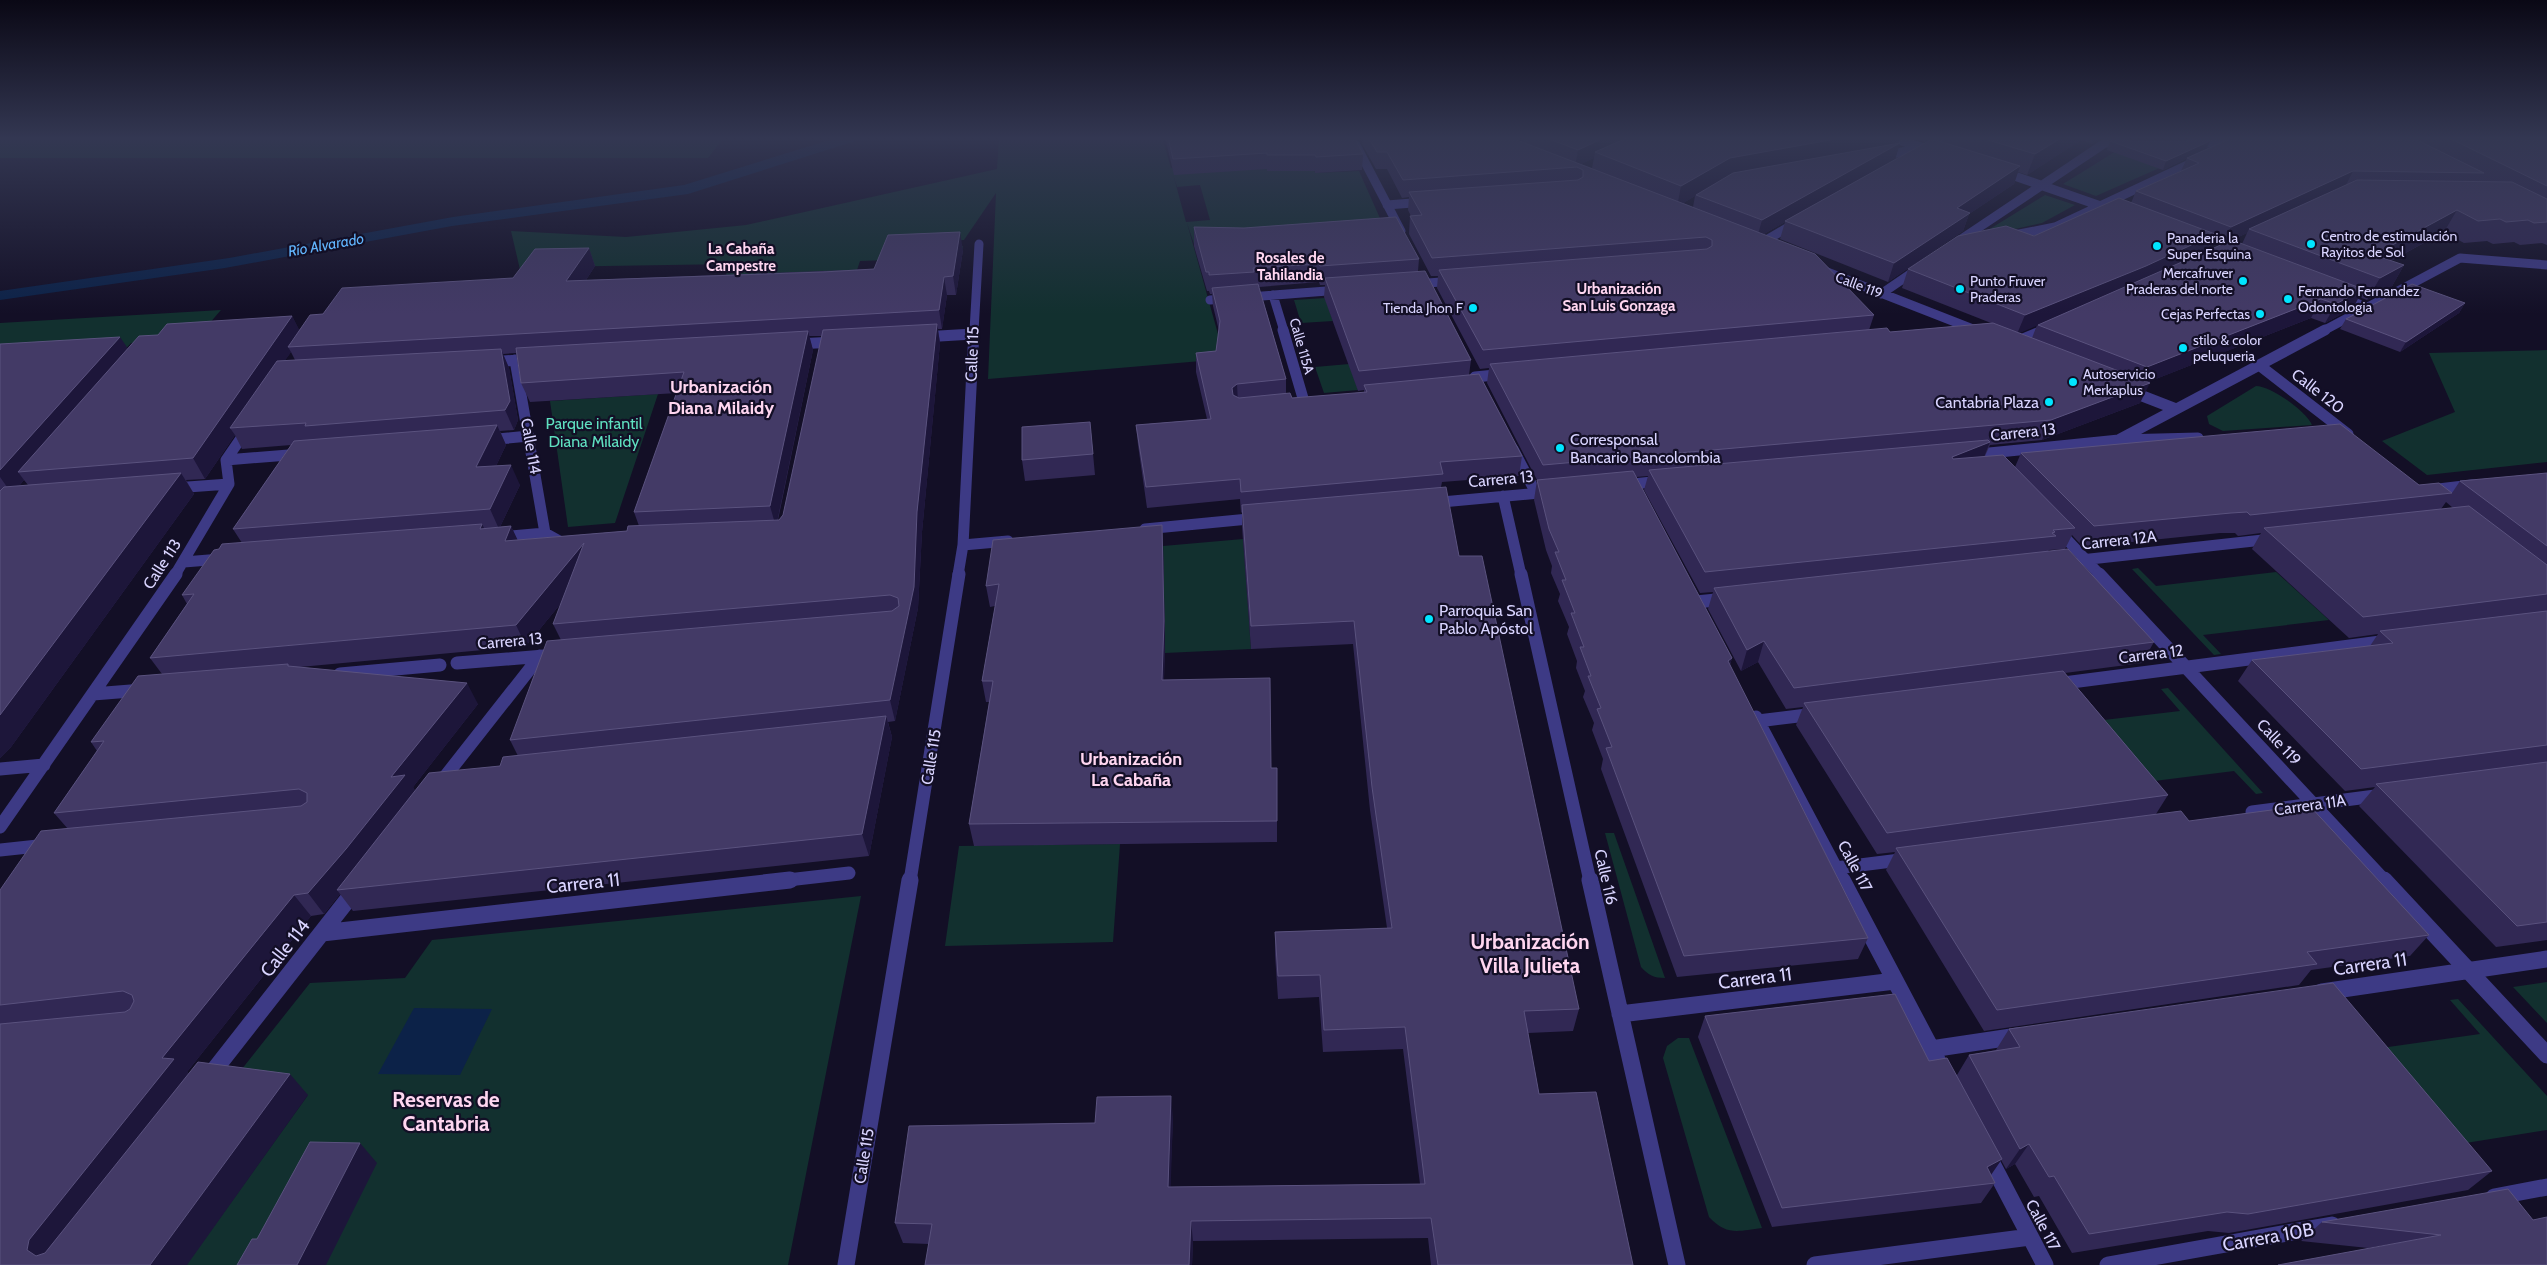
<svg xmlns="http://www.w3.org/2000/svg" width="2547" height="1265" font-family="Cabin,sans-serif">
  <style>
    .green { fill: #12302f; fill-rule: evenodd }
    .water { fill: #0c2248 }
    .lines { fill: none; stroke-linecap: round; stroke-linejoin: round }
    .minor-far3 { stroke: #3d3a85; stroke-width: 9 }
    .minor-far2 { stroke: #3d3a85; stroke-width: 11 }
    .minor-far1 { stroke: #3d3a85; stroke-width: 13 }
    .minor { stroke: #3d3a85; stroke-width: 17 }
    .wall { fill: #312854; fill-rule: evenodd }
    .shaded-wall { fill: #1d163a }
    .building { fill: #433a66; stroke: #5a527e }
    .poi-dot { fill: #00e5ff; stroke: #130f26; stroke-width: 2 }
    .labels { text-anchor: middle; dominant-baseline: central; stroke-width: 4.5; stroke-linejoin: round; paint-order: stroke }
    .far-poi-label { font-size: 14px; fill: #d9d4ff; stroke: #130f26; text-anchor: start }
    .far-street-label { font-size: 14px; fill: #d9d4ff; stroke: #130f26 }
    .far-water-label { font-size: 15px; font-style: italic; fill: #62b6ff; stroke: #130f26 }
    .far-neighbourhood-label { font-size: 15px; font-weight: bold; fill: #ffd6f0; stroke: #130f26 }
    .street-label { font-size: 16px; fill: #d9d4ff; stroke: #130f26 }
    .poi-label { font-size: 16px; fill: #d9d4ff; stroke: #130f26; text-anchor: start }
    .park-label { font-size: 16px; fill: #5fe0c0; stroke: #130f26 }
    .neighbourhood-label { font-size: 18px; font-weight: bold; fill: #ffd6f0; stroke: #130f26 }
    .near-street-label { font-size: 19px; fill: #d9d4ff; stroke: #130f26 }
    .near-neighbourhood-label { font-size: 21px; font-weight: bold; fill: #ffd6f0; stroke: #130f26 }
  </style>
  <rect width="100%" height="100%" fill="#130f26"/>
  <!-- green -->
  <path class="green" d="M0,137H724L708,158H0Z
    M999,137H1162L1171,168L1267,169L1268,171H1314L1316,173L1359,171L1383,225L1196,250L1187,223L1225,359L988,379L996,193L964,240L950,241L949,247L963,246L960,268H940L889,260L860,261L855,276L723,280L732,264L542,267L532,321L511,231L626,237L746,225L997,169ZM1173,174L1177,187L1200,185L1210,220L1186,222Z
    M2121,148L2198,151L2096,196L2063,184Z
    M2045,195L2075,205L2042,223L1975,238Z
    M1325,298L1333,321L1301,323L1294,300Z
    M221,310L196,339L131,343L121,354L0,361V323Z
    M2547,350V462L2427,475L2382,441L2455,412L2429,353Z
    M1349,364L1358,390L1324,393L1315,367Z
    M2256,386C2271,386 2306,411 2312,425L2223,431L2209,424L2207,416Z
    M658,394L615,523L568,527L550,401Z
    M1243,539L1251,649L1165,653L1163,546Z
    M2138,568L2156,586L2276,572L2329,620L2203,635L2221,654L2214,655L2132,569Z
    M2168,688L2263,793L2256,794L2234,771L2138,783L2087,722L2180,711L2161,689Z
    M1605,833H1614L1665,978C1654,978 1648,975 1641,967Z
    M1120,844L1113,942L945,946L959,846Z
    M861,896L788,1265H186L308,1095L230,1084L310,983L405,978L432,940Z
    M2547,982V1023L2513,987Z
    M2458,999L2547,1096V1130L2447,1146L2367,1050L2480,1034L2450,1000Z
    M1678,1038H1689L1762,1228C1738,1231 1727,1236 1709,1217L1663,1058L1667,1046Z"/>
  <!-- water -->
  <path class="water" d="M839,137H868L688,194L452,226L225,268L0,300V291L229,258L453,217L684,185Z
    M414,1008L492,1009L460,1075L378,1074Z"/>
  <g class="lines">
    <!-- minor-far3 -->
    <path class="minor-far3" d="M1606,137H1654
      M1888,137L1935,151
      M2191,143H2234
      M1356,145L1401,231
      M1925,148L1947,137
      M1881,156L1923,148
      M2000,171L2118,212
      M1387,205L1425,202
      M2009,236L2055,227L2198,160
      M1957,242L2105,143H2126
      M1758,245L1797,222
      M1822,270L1978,331
      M1415,284L1454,281
      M1881,294L1919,268
      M1273,295L1284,331
      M2340,297L2367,307
      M1210,300L1340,290
      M974,331L979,244
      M2042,331L2050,328
      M2323,331L2460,258L2547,265"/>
    <!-- minor-far2 -->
    <path class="minor-far2" d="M1283,330L1305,405
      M1975,330L1978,331
      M923,337L973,334
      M2013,343L2045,330
      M796,344L836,342
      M515,360L545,533
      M489,362L534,359
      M2259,365L2348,434
      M1475,377L1505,374
      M2127,390L2176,409
      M2120,439L2325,330
      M488,440L529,436
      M1513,449L1536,493
      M1969,455L2119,440L2198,438
      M226,460L301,454
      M1623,485L1662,481
      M174,488L229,484
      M2430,490L2472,485
      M1503,496L1521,575
      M1431,503L1550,492
      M1145,529L1259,518
      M2057,529L2100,575
      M498,537L545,533L563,543H568
      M963,545L1008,541
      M2081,560L2272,539
      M184,562L221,559
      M175,575L229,484L226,460L248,428
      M958,575L963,545L974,330"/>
    <!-- minor-far1 -->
    <path class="minor-far1" d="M1521,574L1590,881
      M2099,574L2385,881
      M1696,602L1726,599
      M457,663L544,656
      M340,674L440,665
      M2056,684L2388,641
      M93,694L143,690
      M1756,717L1843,881
      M1758,721L1815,714
      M0,769L44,765
      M440,783L540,656
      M2252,812L2383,795
      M0,827L176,574
      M0,850L47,845
      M1836,868L1908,859
      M779,881L849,873
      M910,881L959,574"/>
    <!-- minor -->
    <path class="minor" d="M1590,880L1677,1265
      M1842,880L1945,1075
      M2384,880L2547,1055
      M322,933L790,880
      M2322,992L2547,959
      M1620,1014L1895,981
      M1931,1049L2018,1036
      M208,1078L356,889
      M1987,1154L2045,1265
      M2494,1197L2547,1187
      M846,1265L910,880
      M1815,1265L2030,1237
      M2108,1265L2332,1225"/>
  </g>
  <!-- wall -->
  <path class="wall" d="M1165,137H1354L1363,154L1362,170L1315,173V171H1267V169L1174,175Z
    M1363,137H1509L1521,141L1522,137H1622V140L1629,137H1900L1898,143H1900L1895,160L1943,142L1945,137H2547V245L2542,243L2520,245L2514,242L2493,244L2487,241L2464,243L2444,232L2391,261L2404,265L2391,288L2367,300L2359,297L2353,308L2325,323L2311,318L2148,382L2140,403L2042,440L1990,445L1985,456L2015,467L2021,453L2419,485L2452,493L2460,481L2547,473V940L2496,947L2359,806L2375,787L2345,791L2238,681L2252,660L2370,646L2378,634L2349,638L2252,549L2261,533L2238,536L2235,533H2220L2083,547L2072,535L2065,549L2049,550L2048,551L2154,642L2142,663L2065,673L2168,795L2156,814L2189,821L2429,935L2410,956L2311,970L2299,985L1984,1031L1886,870L1895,852L1877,854L1796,725L1803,707L1786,709L1758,662L1741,671L1708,609L1713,592L1700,593L1644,490L1648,476L1636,477L1732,658L1730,665L1868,938L1858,959L1677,977L1601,769L1603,759L1592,730L1594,723L1583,697L1585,691L1576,668L1577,661L1567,634L1569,627L1558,601L1560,594L1551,573L1552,566L1546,550L1534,500L1537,480L1487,383L1489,368L1480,369L1437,288L1438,276H1431L1409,234L1410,216H1411L1408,210L1409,197L1402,198L1387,169H1376L1362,144ZM2105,137H2234L2187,158L2181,171L2136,191L2131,203L2034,236L1908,269L1902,288L1991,323L1890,332L1869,330L1874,315L1764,234L1785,222L1780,239L1888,282L1963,231L1969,214L2014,184L2018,172L2027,175L2081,140L2092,144ZM1594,158L1592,168L1581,164ZM1695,196L1693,207L1683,203ZM2247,233L2242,244L2232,240ZM2212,241L2221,245L2207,251ZM2037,325L2032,338L2019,333ZM2446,502L2453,508L2441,509Z
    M1906,137H1935L1925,142Z
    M2110,141H2210L2206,149L2163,170L2107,150Z
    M1194,227L1419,259L1418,271L1471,360L1469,375L1522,456L1519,476L1442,482L1441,487L1579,1009L1573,1031L1528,1033L1539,1094L1633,1265H1431L1428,1238L1193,1241L1192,1265H925L929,1244L903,1243L895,1223L1095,1123L1173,1118L1170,1187L1420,1184L1403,1049L1323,1052L1319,997L1278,999L1275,955V932L1387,928L1370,810L1353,644L1251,649L1242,527V512L1241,513L1240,499L1147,508L1138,445L1136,425L1207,419L1196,372V353L1216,351L1219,331L1213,306L1212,294H1210L1209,291H1207L1194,246ZM1319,282L1320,285H1325L1324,297L1358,391L1364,390V393L1292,398L1286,393V379L1259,287Z
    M589,248L595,266L586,280L874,269L963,250L956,295H947L942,329H938L940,343L922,532L918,608L895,721L888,722L892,737L869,856L353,911L340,894L324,914L311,916L187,1072L189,1074L308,1095L0,1265V890L68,829L54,813L97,751L91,742L162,674L150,658L187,604L182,595L219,549L242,543L233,529L291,445L242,449L235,435L205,479L186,480L194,494L11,747L0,758V344L128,349L158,335L292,316L299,330L323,314L513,278ZM809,336H822L783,515L779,520H778L813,350ZM291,352L295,360L284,361ZM516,353L521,383L530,402L677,393L634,512L639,526L627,531L517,540L511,526L500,527L520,485L496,466L506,445L500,431L514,430L518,420L509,368L503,354ZM24,480L28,485L19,486ZM562,602L553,624L561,640L510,740L518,756L500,766L415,791L413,787L478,704L300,667L526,646Z
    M2465,303L2459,313L2400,352L2340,329L2346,319Z
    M1090,422L1095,475L1025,481L1022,460Z
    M1163,546L1165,641L1164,680L1271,768L1277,821V842L974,846L969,824L989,702H986L982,681L995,606L990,607L986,586Z
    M1705,1016L1929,1061L1957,1075L1969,1055L1996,1050L2009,1029L2492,1171L2468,1190L2229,1233L2208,1231L2072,1253L2039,1196L2034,1197L2015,1164L2006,1169L2001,1160L1991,1175L1995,1183L1981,1203L1772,1227L1698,1037Z
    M2533,1220L2368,1248L2301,1241L2322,1222Z"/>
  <!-- shaded-wall -->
  <path class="shaded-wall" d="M1606,137H1622L1621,146L1595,152L1594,158L1575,167L1578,150Z
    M1847,137H1900L1898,144L1900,143L1895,160L1785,221V222L1757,238L1762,220L1696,195L1695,196L1677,207L1681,186L1730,158Z
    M1927,137H1935L1925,142Z
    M2063,137H2082L2081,140L2027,175L2035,154Z
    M2095,137H2105L2092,144Z
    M2210,141L2206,149L2163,170L2166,161Z
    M2020,166L2014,184L1969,214L1963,231L1888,282L1894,263L1957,208Z
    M2353,171L2344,189L2249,229L2247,233L2222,245L2231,227Z
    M2457,210L2444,232L2368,273L2374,255Z
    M960,232L963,250L956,295L953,276Z
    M2215,234L2206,252L2137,284L2017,334L2025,315Z
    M589,248L595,266L573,300L566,281Z
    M2404,265L2391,288L2367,300L2380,278Z
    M944,277L947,295L942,329L939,310Z
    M2363,289L2353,308L2325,323L2336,304Z
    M2321,299L2311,318L2138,386L2147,367Z
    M2465,303L2459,313L2400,352L2406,342Z
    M292,316L302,335L288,347L291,352L240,428H230L235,435L205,479L193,458Z
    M937,324L940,343L922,532L918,608L895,721L890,700L917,512Z
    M808,331L813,350L776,527L770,506Z
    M120,337L133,356L18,472L24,480L12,494L0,477V470Z
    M501,349L509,368L518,420L514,430L505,410Z
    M2150,383L2140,403L2042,440L2051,420Z
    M1237,384L1238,403L1232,408V388Z
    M497,425L506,445L486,487L476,467Z
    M1990,442L1982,462L1944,477L1952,457Z
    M511,465L520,485L499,529L490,509Z
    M181,473L194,494L11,747L0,758V715Z
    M482,524L492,544L480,529Z
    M1162,525L1163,546L1165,641L1163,701L1162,680Z
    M511,526L521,547L505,541Z
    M584,543L593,564L526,646L516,625Z
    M1764,641L1758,662L1741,671L1747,650Z
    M1732,658L1726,679L1728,661Z
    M467,683L478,704L413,787L419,797L337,890L340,894L324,914L308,893L391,777Z
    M886,716L892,737L869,856L862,834Z
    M294,895L311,916L187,1072L194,1080L47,1265L27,1250L29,1240L162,1058Z
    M290,1074L308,1095L187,1265H150Z
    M1171,1096L1173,1118L1170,1208L1168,1187Z
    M360,1143L377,1163L326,1265H297Z
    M2029,1144L2015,1164L2006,1169L2020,1149Z
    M2002,1159L1988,1179L1987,1167Z
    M1191,1221L1193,1241L1192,1265H1189Z"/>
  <!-- building -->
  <path class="building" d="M1168,137H1354L1363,154L1316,157L1315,155H1267V153L1173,159Z
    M1368,137H1509L1815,254L1874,315L1483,350L1439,270L1707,249L1712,246V240L1706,237L1432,258L1410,216L1422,215L1409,192L1578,180L1583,177V170L1577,167L1403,180L1387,152H1377Z
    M1544,137H1606L1578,150Z
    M1629,137H1847L1730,158L1681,186L1595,152Z
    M1978,137H2063L2035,154Z
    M2234,137H2411L2484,173L2353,171L2231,227L2136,191L2195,165L2199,163L2187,158Z
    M2447,137H2547V186Z
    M1932,139L2020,166L1957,208L1970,213L1894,263L1785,221Z
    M2110,141H2210L2166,161Z
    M1900,143L1762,220L1696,195L1733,173Z
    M2357,180L2512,182L2547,199V222L2534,223L2528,220L2506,222L2500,219L2478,221L2457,210L2374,255L2404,265L2380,278L2249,229Z
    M2119,198L2215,234L2146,266L2025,315L1908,269L1958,236L2006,226L2034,236Z
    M1396,217L1419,259L1320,266L1319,264L1253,268L1254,272L1209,275V272H1206L1194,227L1244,228Z
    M960,232L953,276L944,277L939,310L288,347L310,315L323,314L342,288L513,278L535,249L589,248L566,281L823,272L874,269L888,235Z
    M2232,240L2363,289L2336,304L2321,299L2147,367L2038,325Z
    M1425,271L1471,360L1359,371L1325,278Z
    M1258,284L1286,379L1237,384L1232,388L1233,395L1239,398L1290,393L1292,398L1367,392L1364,385L1479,374L1522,456L1440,462L1443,474L1241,492L1240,479L1146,487L1136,425L1211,419L1196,353L1216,351L1220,321L1212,288Z
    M2412,284L2465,303L2406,342L2346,319Z
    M292,316L193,458L18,472L139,336L158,335L167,324Z
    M1993,323L2150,383L2051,420L1543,465L1490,364L1887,328L1890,332Z
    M937,324L917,512L914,587L890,700L510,740L547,641L892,611L899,606L898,598L890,595L553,624L584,543L516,625L150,658L194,594L182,595L214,550L219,549L222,544L482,524L480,529L511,526L505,541L627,531L628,526L779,520L783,515L823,330Z
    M808,331L770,506L634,512L684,372L521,383L516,348Z
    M120,337L0,470V344Z
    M501,349L510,401L505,410L305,426L306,423L230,428L277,361Z
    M1090,422L1093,454L1022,460V427Z
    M2340,424L2419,485L2439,483L2452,493L2250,515L2247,512L2231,513L2094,526L2021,453Z
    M497,425L476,467L511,465L490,509L233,529L294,441Z
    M1988,440L1990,442L1952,457L1953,459L2003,455L2075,528L2053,530L2055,532L2052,533L2056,536L1705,572L1649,470Z
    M1633,471L1732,658L1728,661L1868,938L1684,956L1606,748L1612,747L1597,709L1601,708L1588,676H1591L1580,647H1584L1571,613H1575L1562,580H1566L1555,552H1559L1549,529L1537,480Z
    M181,473L0,715V491L4,487Z
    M2547,473V546L2460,481Z
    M1446,487L1459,556H1482L1579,1009L1524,1011L1539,1094L1596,1092L1633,1265H1438L1431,1218L1191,1221L1189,1265H925L932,1224L895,1223L909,1126L1095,1123L1097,1097L1171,1096L1168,1187L1425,1184L1405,1027L1324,1030L1320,975L1278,976L1275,932L1392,928L1372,787L1354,621L1251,626L1242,505Z
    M2469,506L2547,565V594L2363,617L2264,528Z
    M1162,525L1164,621L1162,680L1270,678L1271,768H1277V821L969,824L993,681H982L999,584L986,586L993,540Z
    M2068,549L2154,642L1794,688L1764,641L1747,650L1714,588Z
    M2547,611V745L2361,769L2252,660L2393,643L2380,631Z
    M288,664V666L467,683L391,777L405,775L346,849L308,893L294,895L162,1058L174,1059L29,1240L27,1250L36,1256L45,1253L198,1062L290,1074L150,1265H0V1024L125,1012L130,1009L134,1001L132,995L123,991L0,1005V890L41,831L301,806L307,802V793L299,789L54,813L104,741L91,742L138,676Z
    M2063,671L2168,795L1887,833L1804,703Z
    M886,716L862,834L337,890L429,773L500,766L503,757Z
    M2547,762V922L2517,926L2376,784Z
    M2309,805L2429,935L2307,952L2317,964L1997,1010L1896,848L2181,811L2189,821Z
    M2333,983L2492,1171L2248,1214L2227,1212L2089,1234L2054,1176L2049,1177L2029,1144L2020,1149L1969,1055L2020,1047L2009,1029Z
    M1895,994L1929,1061L1947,1058L2002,1159L1987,1167L1995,1183L1782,1208L1705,1016Z
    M310,1142L360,1143L297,1265H237L252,1239H257Z
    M2508,1189L2533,1220L2547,1217V1265H2278L2441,1235L2322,1222Z"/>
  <!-- sky -->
  <linearGradient id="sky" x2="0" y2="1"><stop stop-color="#0a0815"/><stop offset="0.44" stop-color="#333752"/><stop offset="1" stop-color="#333752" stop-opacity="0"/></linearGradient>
  <rect width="2547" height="314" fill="url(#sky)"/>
  <!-- markers -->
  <g class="poi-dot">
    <circle cx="2311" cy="244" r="5"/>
    <circle cx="2157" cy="246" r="5"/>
    <circle cx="2243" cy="281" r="5"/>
    <circle cx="1960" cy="289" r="5"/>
    <circle cx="2288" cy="299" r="5"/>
    <circle cx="1473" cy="308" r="5"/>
    <circle cx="2260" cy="314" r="5"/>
    <circle cx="2183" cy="348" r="5"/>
    <circle cx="2073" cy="382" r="5"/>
    <circle cx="2049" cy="402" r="5"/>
    <circle cx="1560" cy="448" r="5"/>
    <circle cx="1429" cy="619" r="5"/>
  </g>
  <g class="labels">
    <!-- far-poi labels -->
    <g class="far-poi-label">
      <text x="2321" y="236">Centro de estimulación<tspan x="2321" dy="16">Rayitos de Sol</tspan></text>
      <text x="2167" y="238">Panaderia la<tspan x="2167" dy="16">Super Esquina</tspan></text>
      <text x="2233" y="273" text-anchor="end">Mercafruver<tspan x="2233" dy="16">Praderas del norte</tspan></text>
      <text x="1970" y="281">Punto Fruver<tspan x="1970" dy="16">Praderas</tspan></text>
      <text x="2298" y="291">Fernando Fernandez<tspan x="2298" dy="16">Odontologia</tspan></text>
      <text x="1463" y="308" text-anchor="end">Tienda Jhon F</text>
      <text x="2250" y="314" text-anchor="end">Cejas Perfectas</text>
      <text x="2193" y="340">stilo &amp; color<tspan x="2193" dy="16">peluqueria</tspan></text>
      <text x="2083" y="374">Autoservicio<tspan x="2083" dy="16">Merkaplus</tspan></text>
    </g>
    <!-- far-street labels -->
    <g class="far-street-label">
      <text transform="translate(1859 285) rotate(21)">Calle 119</text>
      <text transform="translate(1302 346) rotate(74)">Calle 115A</text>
    </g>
    <!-- far-water labels -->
    <g class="far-water-label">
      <text transform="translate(326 245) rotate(-10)">Río Alvarado</text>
    </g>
    <!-- far-neighbourhood labels -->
    <g class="far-neighbourhood-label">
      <text x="741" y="249">La Cabaña<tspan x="741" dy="17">Campestre</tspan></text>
      <text x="1290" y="258">Rosales de<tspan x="1290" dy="17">Tahilandia</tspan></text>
      <text x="1619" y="289">Urbanización<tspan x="1619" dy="17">San Luis Gonzaga</tspan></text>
    </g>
    <!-- street labels -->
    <g class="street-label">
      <text transform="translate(972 354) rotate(-88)">Calle 115</text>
      <text transform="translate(2318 391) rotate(38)">Calle 120</text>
      <text transform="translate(2023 432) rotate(-6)">Carrera 13</text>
      <text transform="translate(531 446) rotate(80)">Calle 114</text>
      <text transform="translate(1501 479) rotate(-5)">Carrera 13</text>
      <text transform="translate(2119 540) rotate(-6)">Carrera 12A</text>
      <text transform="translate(162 564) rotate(-57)">Calle 113</text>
      <text transform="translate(510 641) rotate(-5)">Carrera 13</text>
      <text transform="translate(2151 654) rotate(-7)">Carrera 12</text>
      <text transform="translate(2279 742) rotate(47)">Calle 119</text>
      <text transform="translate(931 757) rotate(-81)">Calle 115</text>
      <text transform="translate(2310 805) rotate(-8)">Carrera 11A</text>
      <text transform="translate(1855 866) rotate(62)">Calle 117</text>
      <text transform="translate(1606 877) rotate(77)">Calle 116</text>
      <text transform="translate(864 1156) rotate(-81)">Calle 115</text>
      <text transform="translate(2043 1225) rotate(62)">Calle 117</text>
    </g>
    <!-- poi labels -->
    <g class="poi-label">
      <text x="2039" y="402" text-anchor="end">Cantabria Plaza</text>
      <text x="1570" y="439">Corresponsal<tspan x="1570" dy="18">Bancario Bancolombia</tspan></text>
      <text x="1439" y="610">Parroquia San<tspan x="1439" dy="18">Pablo Apóstol</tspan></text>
    </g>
    <!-- park labels -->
    <g class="park-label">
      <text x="594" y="423">Parque infantil<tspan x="594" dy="18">Diana Milaidy</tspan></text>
    </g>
    <!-- neighbourhood labels -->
    <g class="neighbourhood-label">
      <text x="721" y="387">Urbanización<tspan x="721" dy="21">Diana Milaidy</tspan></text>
      <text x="1131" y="759">Urbanización<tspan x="1131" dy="21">La Cabaña</tspan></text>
    </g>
    <!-- near-street labels -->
    <g class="near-street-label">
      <text transform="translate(583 883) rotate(-6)">Carrera 11</text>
      <text transform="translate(285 948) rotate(-52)">Calle 114</text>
      <text transform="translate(2370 964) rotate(-8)">Carrera 11</text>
      <text transform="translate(1755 978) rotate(-7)">Carrera 11</text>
      <text transform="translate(2268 1237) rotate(-10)">Carrera 10B</text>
    </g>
    <!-- near-neighbourhood labels -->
    <g class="near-neighbourhood-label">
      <text x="1530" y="941">Urbanización<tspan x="1530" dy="24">Villa Julieta</tspan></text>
      <text x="446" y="1099">Reservas de<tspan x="446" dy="24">Cantabria</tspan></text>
    </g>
  </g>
</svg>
